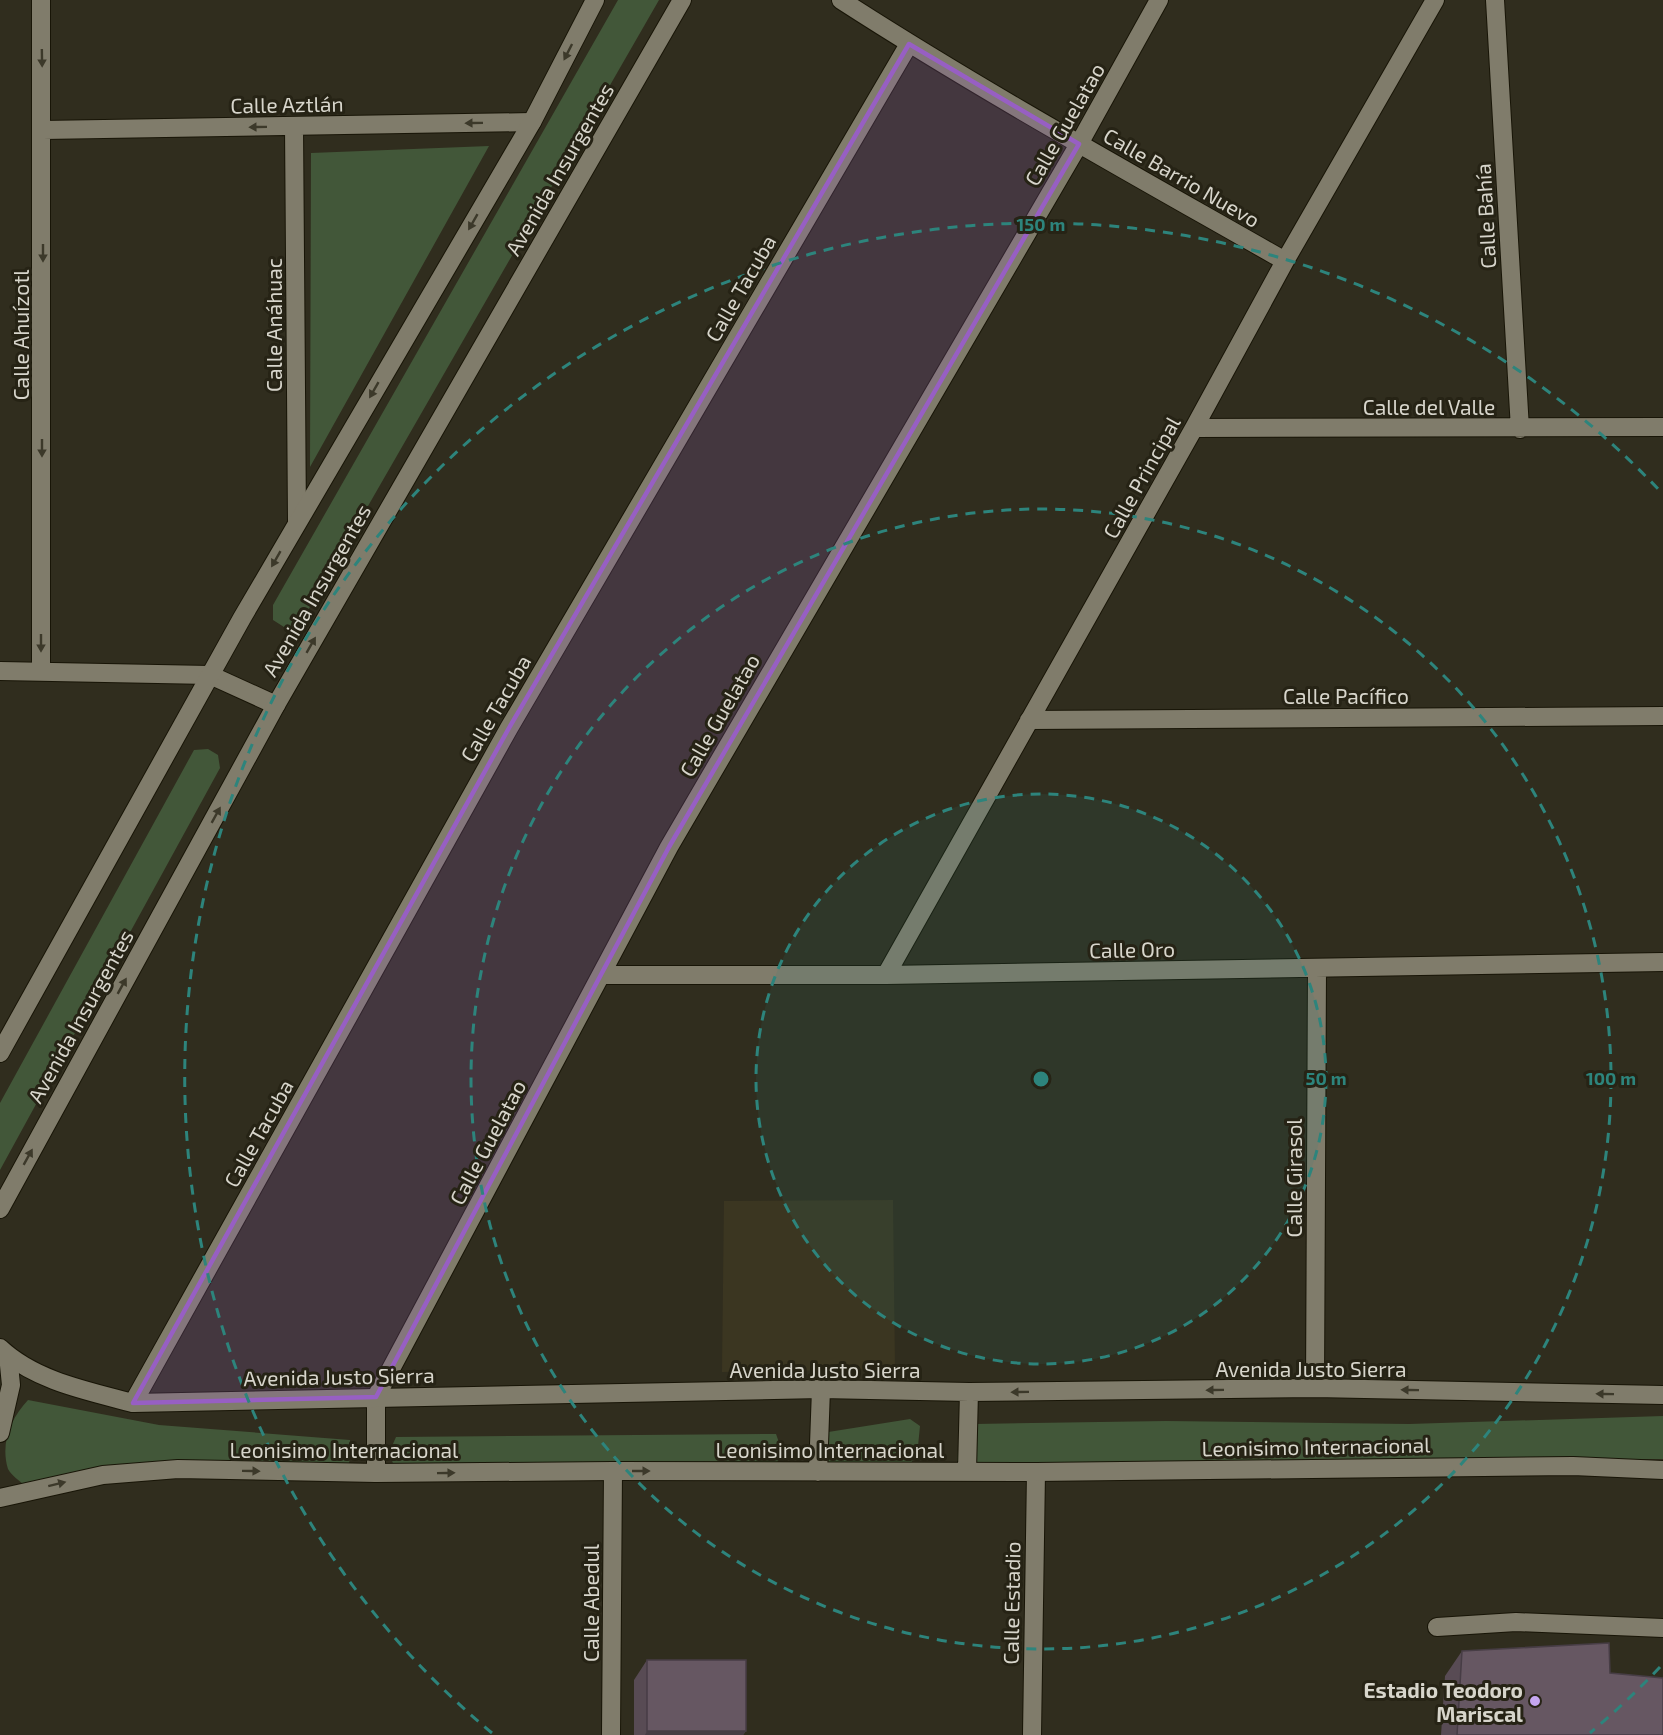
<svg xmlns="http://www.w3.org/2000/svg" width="1663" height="1735" font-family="'Exo 2',sans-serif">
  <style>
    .built { fill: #3b3621 }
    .green { fill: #425739 }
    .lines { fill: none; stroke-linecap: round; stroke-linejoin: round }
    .lane-casing { stroke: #181507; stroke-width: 20 }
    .street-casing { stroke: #181507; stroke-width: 20 }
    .secondary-casing { stroke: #181507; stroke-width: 20 }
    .lane { stroke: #807c6b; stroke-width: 18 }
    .street { stroke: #807c6b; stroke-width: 18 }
    .secondary { stroke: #807c6b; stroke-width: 18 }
    .wall { fill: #584b54 }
    .shaded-wall { fill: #473d45 }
    .building { fill: #665762; stroke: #473d45; stroke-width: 1.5 }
    .oneway { fill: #3c392a }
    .marked { fill: #975fc3; fill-opacity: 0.2; stroke: #975fc3; stroke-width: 4.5; stroke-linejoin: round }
    .ring { fill: none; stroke: #2d847c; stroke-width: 3; stroke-dasharray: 10 8 }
    .poi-dot { fill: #c5a6f0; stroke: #262315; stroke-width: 2 }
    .labels { text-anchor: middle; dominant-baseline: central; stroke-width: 6; stroke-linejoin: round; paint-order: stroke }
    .street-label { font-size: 21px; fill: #d7d5cb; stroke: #262315 }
    .poi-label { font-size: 21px; font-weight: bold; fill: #d7d5cb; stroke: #262315; text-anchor: end }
    .centre { fill: #2d847c; stroke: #262315; stroke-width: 3 }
    .ring-label { font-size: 18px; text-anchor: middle; font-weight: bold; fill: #2d847c; stroke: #262315; stroke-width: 6; stroke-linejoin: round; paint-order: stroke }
  </style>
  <rect width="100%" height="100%" fill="#302d1e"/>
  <!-- built -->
  <path class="built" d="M893,1200L895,1369L722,1372L724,1201Z"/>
  <!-- green -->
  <path class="green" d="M618,0H659L299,626L284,627L273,620V605Z
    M489,146L310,467L311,153Z
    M208,749L218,755L220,768L0,1170V1103L194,750Z
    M28,1400L159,1425L350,1440L351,1456L347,1469H186L25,1486C20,1481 11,1475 8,1469C0,1443 11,1418 28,1400Z
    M1663,1416V1459L957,1463L959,1436L975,1424L1166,1421L1409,1424Z
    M910,1419L920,1426L918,1446L911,1464L826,1470L822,1433Z
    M776,1434L782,1451L775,1468L396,1471L389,1453L396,1437Z"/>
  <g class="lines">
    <!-- lane casing -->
    <g class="lane-casing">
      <path id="lane" d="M1437,1627L1516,1622L1663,1628"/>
    </g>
    <!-- street casing -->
    <g class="street-casing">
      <path id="street" d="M41,0V671
        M841,0C985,93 1136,176 1285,261
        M1495,0L1520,429
        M294,126L297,522
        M43,130L532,122
        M1194,428L1663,427
        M0,671L210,675L276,705
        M1029,720L1663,716
        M602,975H886L1663,962
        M886,975L1194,428L1285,261L1435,0
        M1315,1388L1317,969
        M133,1403L509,728L909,44
        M376,1473V1397L669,847L1079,144L1159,0
        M611,1735L613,1471
        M1032,1735L1036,1472"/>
    </g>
    <!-- secondary casing -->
    <g class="secondary-casing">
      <path id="secondary" d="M0,1053L242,618L532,122L595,0
        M0,1209L276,705L682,0
        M0,1348C35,1381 88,1391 133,1403L821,1389L969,1392L1315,1388L1663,1395
        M0,1433L11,1385L8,1355
        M967,1471L969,1392
        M818,1472L821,1389
        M0,1498L103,1475L178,1469L376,1473L613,1471L1036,1472L1573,1466L1663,1470"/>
    </g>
    <!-- lane -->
    <use href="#lane" class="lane"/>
    <!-- street -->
    <use href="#street" class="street"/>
    <!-- secondary -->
    <use href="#secondary" class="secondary"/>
  </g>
  <!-- wall -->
  <path class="wall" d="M1462,1651L1610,1673L1663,1735H1441L1445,1676Z
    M647,1660L746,1731L743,1735H634V1680Z"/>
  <!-- shaded-wall -->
  <path class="shaded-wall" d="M647,1731H746L743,1735H645Z"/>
  <!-- building -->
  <path class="building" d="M1609,1643L1610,1673L1663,1678V1735H1457L1462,1651Z
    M647,1660H746V1731H647Z"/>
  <!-- one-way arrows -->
  <defs><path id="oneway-solid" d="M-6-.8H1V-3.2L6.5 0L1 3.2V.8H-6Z" transform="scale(1.5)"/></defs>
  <g class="oneway">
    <use href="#oneway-solid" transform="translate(568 52) rotate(117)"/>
    <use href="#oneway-solid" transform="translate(42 58) rotate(89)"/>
    <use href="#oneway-solid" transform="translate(474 123) rotate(179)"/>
    <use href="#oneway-solid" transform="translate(258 127) rotate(179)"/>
    <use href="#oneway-solid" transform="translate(473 222) rotate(120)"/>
    <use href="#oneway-solid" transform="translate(43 253) rotate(90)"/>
    <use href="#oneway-solid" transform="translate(374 390) rotate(120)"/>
    <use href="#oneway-solid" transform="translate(42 448) rotate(90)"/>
    <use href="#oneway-solid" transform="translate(276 559) rotate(120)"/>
    <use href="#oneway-solid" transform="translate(41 643) rotate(90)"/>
    <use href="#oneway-solid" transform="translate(311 645) rotate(-60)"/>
    <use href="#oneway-solid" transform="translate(216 815) rotate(-61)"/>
    <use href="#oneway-solid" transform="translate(122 986) rotate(-61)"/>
    <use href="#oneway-solid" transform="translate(28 1157) rotate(-61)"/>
    <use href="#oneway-solid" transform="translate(1215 1390) rotate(179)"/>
    <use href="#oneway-solid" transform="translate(1410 1390) rotate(-179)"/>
    <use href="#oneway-solid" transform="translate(1020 1392) rotate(179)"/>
    <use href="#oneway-solid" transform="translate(1605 1394) rotate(-179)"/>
    <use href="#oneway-solid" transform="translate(251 1471) rotate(1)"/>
    <use href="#oneway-solid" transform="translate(641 1471)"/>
    <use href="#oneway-solid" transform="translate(446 1473) rotate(-1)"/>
    <use href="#oneway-solid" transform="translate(57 1484) rotate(-14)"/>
  </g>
  <!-- marked area -->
  <path class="marked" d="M909,44L1079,144L669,847L376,1397L133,1403L509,728Z"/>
  <!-- distance rings -->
  <circle cx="1041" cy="1079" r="285" fill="#2d847c" fill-opacity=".12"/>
  <g class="ring">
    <circle cx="1041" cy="1079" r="285"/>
    <circle cx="1041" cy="1079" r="570"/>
    <path d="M1660 1667A854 854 0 0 1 1590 1733M492 1733A854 854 0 1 1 1660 491"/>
  </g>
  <!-- markers -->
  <circle class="poi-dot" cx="1535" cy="1701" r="6"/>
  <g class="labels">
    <!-- street labels -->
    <g class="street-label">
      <text transform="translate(287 104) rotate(-1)">Calle Aztlán</text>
      <text transform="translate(1064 124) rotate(-60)">Calle Guelatao</text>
      <text transform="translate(559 169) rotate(-60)">Avenida Insurgentes</text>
      <text transform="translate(1182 177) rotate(30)">Calle Barrio Nuevo</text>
      <text transform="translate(1485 216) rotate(-93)">Calle Bahía</text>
      <text transform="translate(740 288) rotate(-60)">Calle Tacuba</text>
      <text transform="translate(273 325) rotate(-90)">Calle Anáhuac</text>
      <text transform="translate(20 335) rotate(-90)">Calle Ahuízotl</text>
      <text x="1429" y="406">Calle del Valle</text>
      <text transform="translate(1141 477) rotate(-61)">Calle Principal</text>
      <text transform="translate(316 590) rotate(-60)">Avenida Insurgentes</text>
      <text x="1346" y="695">Calle Pacífico</text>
      <text transform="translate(495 708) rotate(-60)">Calle Tacuba</text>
      <text transform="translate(719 715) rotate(-60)">Calle Guelatao</text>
      <text transform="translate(1132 949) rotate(-1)">Calle Oro</text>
      <text transform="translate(80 1016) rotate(-61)">Avenida Insurgentes</text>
      <text transform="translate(258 1133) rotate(-61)">Calle Tacuba</text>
      <text transform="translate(487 1142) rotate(-62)">Calle Guelatao</text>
      <text transform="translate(1293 1178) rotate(-90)">Calle Girasol</text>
      <text x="1311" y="1368">Avenida Justo Sierra</text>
      <text x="825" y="1369">Avenida Justo Sierra</text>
      <text transform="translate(339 1376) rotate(-1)">Avenida Justo Sierra</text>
      <text transform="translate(1316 1446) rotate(-1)">Leonisimo Internacional</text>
      <text x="344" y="1449">Leonisimo Internacional</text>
      <text x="830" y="1449">Leonisimo Internacional</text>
      <text transform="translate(590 1603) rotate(-90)">Calle Abedul</text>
      <text transform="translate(1011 1603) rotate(-89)">Calle Estadio</text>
    </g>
    <!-- poi labels -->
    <g class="poi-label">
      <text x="1523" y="1689">Estadio Teodoro<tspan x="1523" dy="24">Mariscal</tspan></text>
    </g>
  </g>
  <circle cx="1041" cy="1079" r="9" class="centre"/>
  <g class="ring-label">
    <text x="1041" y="231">150 m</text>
    <text x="1326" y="1085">50 m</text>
    <text x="1611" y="1085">100 m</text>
  </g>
</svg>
